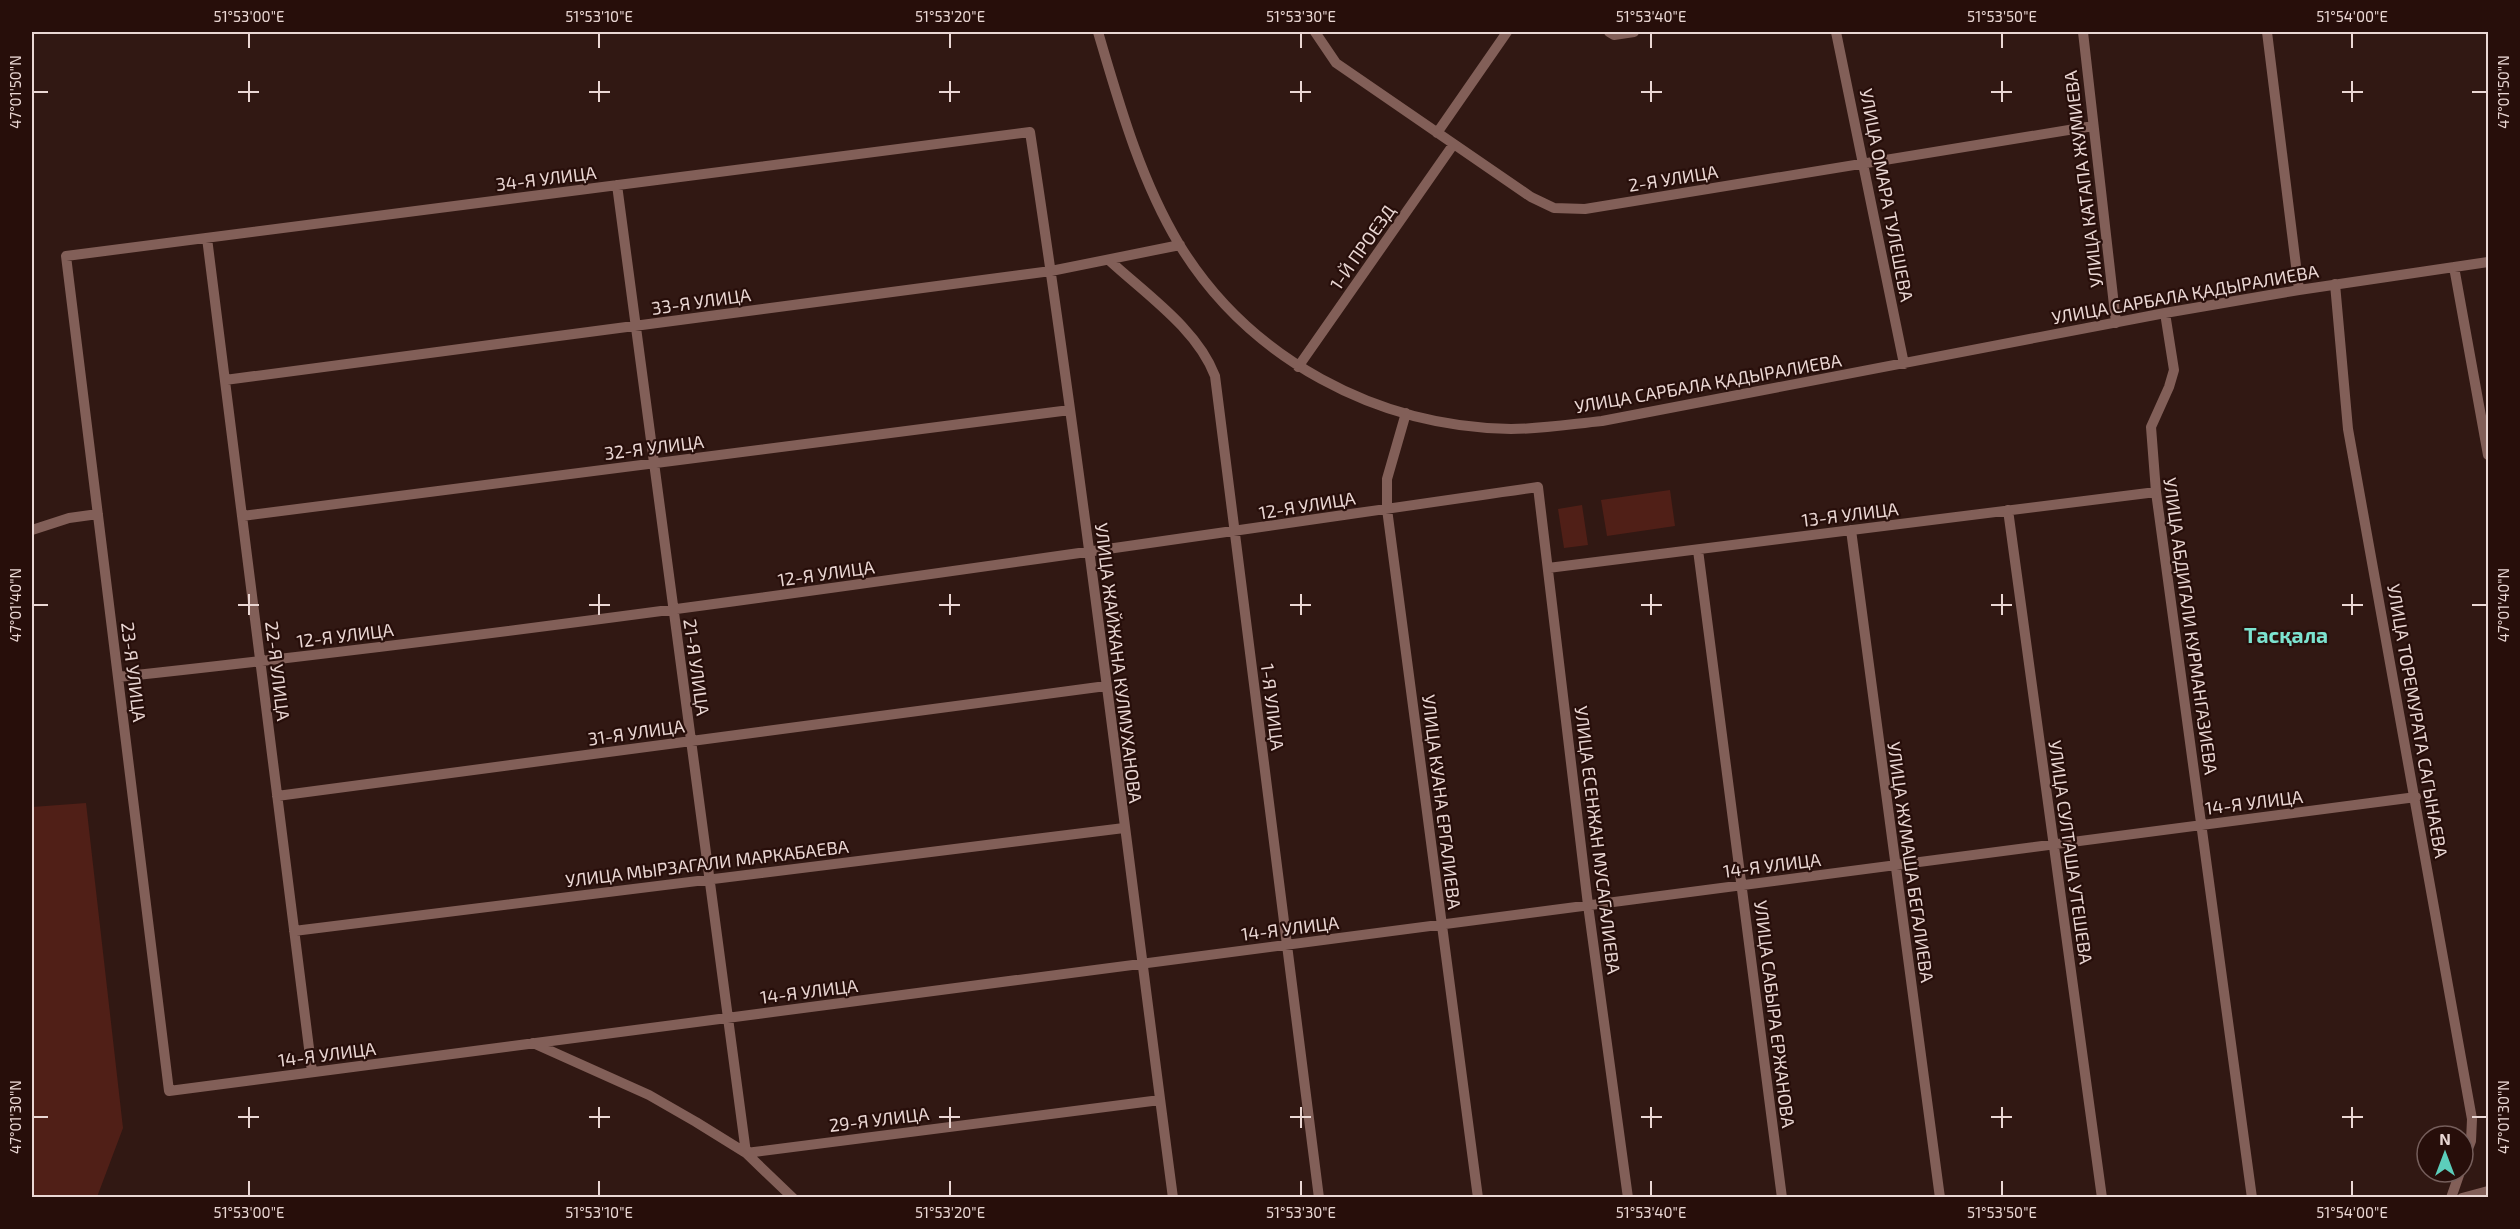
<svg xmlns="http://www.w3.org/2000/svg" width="2520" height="1229" font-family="'Exo 2',sans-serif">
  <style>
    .green { fill: #501f17 }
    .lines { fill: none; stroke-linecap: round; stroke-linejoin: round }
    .street { stroke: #825f58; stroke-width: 10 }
    .ticks { fill: none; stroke: #ead7d4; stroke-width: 2 }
    .labels { text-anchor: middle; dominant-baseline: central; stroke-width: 4.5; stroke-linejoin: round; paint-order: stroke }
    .street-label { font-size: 18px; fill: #ead7d4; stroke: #270e0a }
    .quarter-label { font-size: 21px; font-weight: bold; fill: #7ce2cf; stroke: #270e0a }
    .neatline { fill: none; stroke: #ead7d4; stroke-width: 2 }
    .ticks-label { font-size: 15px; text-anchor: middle; fill: #ead7d4 }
  </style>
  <rect width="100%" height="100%" fill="#311813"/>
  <!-- green -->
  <path class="green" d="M1670,490L1675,526L1607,536L1601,500Z
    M1582,505L1588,545L1564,548L1558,509Z
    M86,803L123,1128L97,1197H32V807Z"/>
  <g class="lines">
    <!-- street -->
    <path class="street" d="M1098,32C1119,103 1140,179 1179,244C1249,359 1377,427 1511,429C1541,429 1572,424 1602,421L2165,313L2299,290L2488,262
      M1315,32L1336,63L1531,197L1554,208L1585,209L2093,126
      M1609,32L1614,35L1634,32
      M1836,32L1904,364
      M2083,32L2116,323
      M2267,32L2299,290
      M1437,133L1507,32
      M617,185L746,1153L1160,1100
      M207,238L312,1072
      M1110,261C1147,295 1197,329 1215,376L1319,1198
      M2454,267L2488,455
      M2335,284L2348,429L2472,1119L2471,1141L2463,1162
      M2165,313L2174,370L2169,387L2151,427L2156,492L2252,1198
      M1298,367L1453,145
      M225,380L1051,271L1180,245
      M1406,413L1387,479V509L1478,1198
      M2008,510L2102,1198
      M242,516L1070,410
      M32,530L69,518L98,514
      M1851,530L1940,1198
      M1698,550L1782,1198
      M1548,568L2156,492
      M118,677C593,626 1065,555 1538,487L1588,905L1628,1198
      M277,796L1106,686
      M294,931L1124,828
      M533,1043L649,1095L696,1122L746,1153L793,1198
      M1173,1198C1126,842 1084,487 1030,132L66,256L169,1091C918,993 1667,895 2416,797
      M2451,1198L2460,1172
      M2462,1198L2488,1191"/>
  </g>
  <!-- ticks -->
  <path class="ticks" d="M249,33V48M599,33V48M950,33V48M1301,33V48M1651,33V48M2002,33V48M2352,33V48M249,81V102M599,81V102M950,81V102M1301,81V102M1651,81V102M2002,81V102M2352,81V102M33,92H48M238,92H259M589,92H610M939,92H960M1290,92H1311M1641,92H1662M1991,92H2012M2342,92H2363M2472,92H2487M249,594V615M599,594V615M950,594V615M1301,594V615M1651,594V615M2002,594V615M2352,594V615M33,605H48M238,605H259M589,605H610M939,605H960M1290,605H1311M1641,605H1662M1991,605H2012M2342,605H2363M2472,605H2487M249,1107V1128M599,1107V1128M950,1107V1128M1301,1107V1128M1651,1107V1128M2002,1107V1128M2352,1107V1128M33,1117H48M238,1117H259M589,1117H610M939,1117H960M1290,1117H1311M1641,1117H1662M1991,1117H2012M2342,1117H2363M2472,1117H2487M249,1181V1196M599,1181V1196M950,1181V1196M1301,1181V1196M1651,1181V1196M2002,1181V1196M2352,1181V1196"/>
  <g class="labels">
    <!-- street labels -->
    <g class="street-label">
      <text transform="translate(546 178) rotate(-7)">34-Я УЛИЦА</text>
      <text transform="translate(1673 178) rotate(-9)">2-Я УЛИЦА</text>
      <text transform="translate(2083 179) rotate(-97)">УЛИЦА КАТАПА ЖУМИЕВА</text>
      <text transform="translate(1887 195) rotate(79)">УЛИЦА ОМАРА ТУЛЕШЕВА</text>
      <text transform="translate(1362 247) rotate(-55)">1-Й ПРОЕЗД</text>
      <text transform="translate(2185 294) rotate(-10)">УЛИЦА САРБАЛА ҚАДЫРАЛИЕВА</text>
      <text transform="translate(701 301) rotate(-8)">33-Я УЛИЦА</text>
      <text transform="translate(1708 383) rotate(-10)">УЛИЦА САРБАЛА ҚАДЫРАЛИЕВА</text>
      <text transform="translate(654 447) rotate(-7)">32-Я УЛИЦА</text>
      <text transform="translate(1307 505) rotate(-9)">12-Я УЛИЦА</text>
      <text transform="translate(1850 514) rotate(-7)">13-Я УЛИЦА</text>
      <text transform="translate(826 573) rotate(-8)">12-Я УЛИЦА</text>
      <text transform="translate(2191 626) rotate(82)">УЛИЦА АБДИГАЛИ КУРМАНГАЗИЕВА</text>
      <text transform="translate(345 635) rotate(-7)">12-Я УЛИЦА</text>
      <text transform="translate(1119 663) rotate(83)">УЛИЦА ЖАЙЖАНА КУЛМУХАНОВА</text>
      <text transform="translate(697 667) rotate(82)">21-Я УЛИЦА</text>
      <text transform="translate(278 671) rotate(83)">22-Я УЛИЦА</text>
      <text transform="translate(134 672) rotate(83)">23-Я УЛИЦА</text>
      <text transform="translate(1273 707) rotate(83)">1-Я УЛИЦА</text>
      <text transform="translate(2418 721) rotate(80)">УЛИЦА ТОРЕМУРАТА САГЫНАЕВА</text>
      <text transform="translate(636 732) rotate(-8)">31-Я УЛИЦА</text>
      <text transform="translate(1442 802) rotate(83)">УЛИЦА КУАНА ЕРГАЛИЕВА</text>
      <text transform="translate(2254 802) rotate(-7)">14-Я УЛИЦА</text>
      <text transform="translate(1598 840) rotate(83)">УЛИЦА ЕСЕНЖАН МУСАГАЛИЕВА</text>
      <text transform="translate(2071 852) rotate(82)">УЛИЦА СУЛТАША УТЕШЕВА</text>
      <text transform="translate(1911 862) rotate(82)">УЛИЦА ЖУМАША БЕГАЛИЕВА</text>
      <text transform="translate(707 863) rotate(-7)">УЛИЦА МЫРЗАГАЛИ МАРКАБАЕВА</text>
      <text transform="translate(1772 865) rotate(-7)">14-Я УЛИЦА</text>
      <text transform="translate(1290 928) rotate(-7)">14-Я УЛИЦА</text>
      <text transform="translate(809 991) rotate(-7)">14-Я УЛИЦА</text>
      <text transform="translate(1775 1014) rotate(83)">УЛИЦА САБЫРА ЕРЖАНОВА</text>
      <text transform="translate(327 1054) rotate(-7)">14-Я УЛИЦА</text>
      <text transform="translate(879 1119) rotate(-7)">29-Я УЛИЦА</text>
    </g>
    <!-- quarter labels -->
    <g class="quarter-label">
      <text x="2286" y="634">Тасқала</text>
    </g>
  </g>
  <!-- border -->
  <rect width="2520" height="1229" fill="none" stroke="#270e0a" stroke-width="66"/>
  <!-- north arrow -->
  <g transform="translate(2445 1154)"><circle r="28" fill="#270e0a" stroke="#755e5b" stroke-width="1.5"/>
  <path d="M0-4.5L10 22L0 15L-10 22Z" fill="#5ccebb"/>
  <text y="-9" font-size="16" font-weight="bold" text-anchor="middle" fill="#ead7d4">N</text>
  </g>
  <rect x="33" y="33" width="2454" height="1163" class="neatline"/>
  <g class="ticks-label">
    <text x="249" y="22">51°53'00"E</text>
    <text x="599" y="22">51°53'10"E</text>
    <text x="950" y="22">51°53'20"E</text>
    <text x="1301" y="22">51°53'30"E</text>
    <text x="1651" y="22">51°53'40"E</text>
    <text x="2002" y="22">51°53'50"E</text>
    <text x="2352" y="22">51°54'00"E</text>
    <text transform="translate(16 92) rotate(-90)" y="5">47°01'50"N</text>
    <text transform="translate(2504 92) rotate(-90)" y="5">47°01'50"N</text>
    <text transform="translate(16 605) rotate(-90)" y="5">47°01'40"N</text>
    <text transform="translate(2504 605) rotate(-90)" y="5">47°01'40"N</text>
    <text transform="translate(16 1117) rotate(-90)" y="5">47°01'30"N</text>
    <text transform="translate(2504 1117) rotate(-90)" y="5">47°01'30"N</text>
    <text x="249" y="1218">51°53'00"E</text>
    <text x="599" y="1218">51°53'10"E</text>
    <text x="950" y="1218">51°53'20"E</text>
    <text x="1301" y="1218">51°53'30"E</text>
    <text x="1651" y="1218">51°53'40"E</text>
    <text x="2002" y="1218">51°53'50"E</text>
    <text x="2352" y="1218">51°54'00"E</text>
  </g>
</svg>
